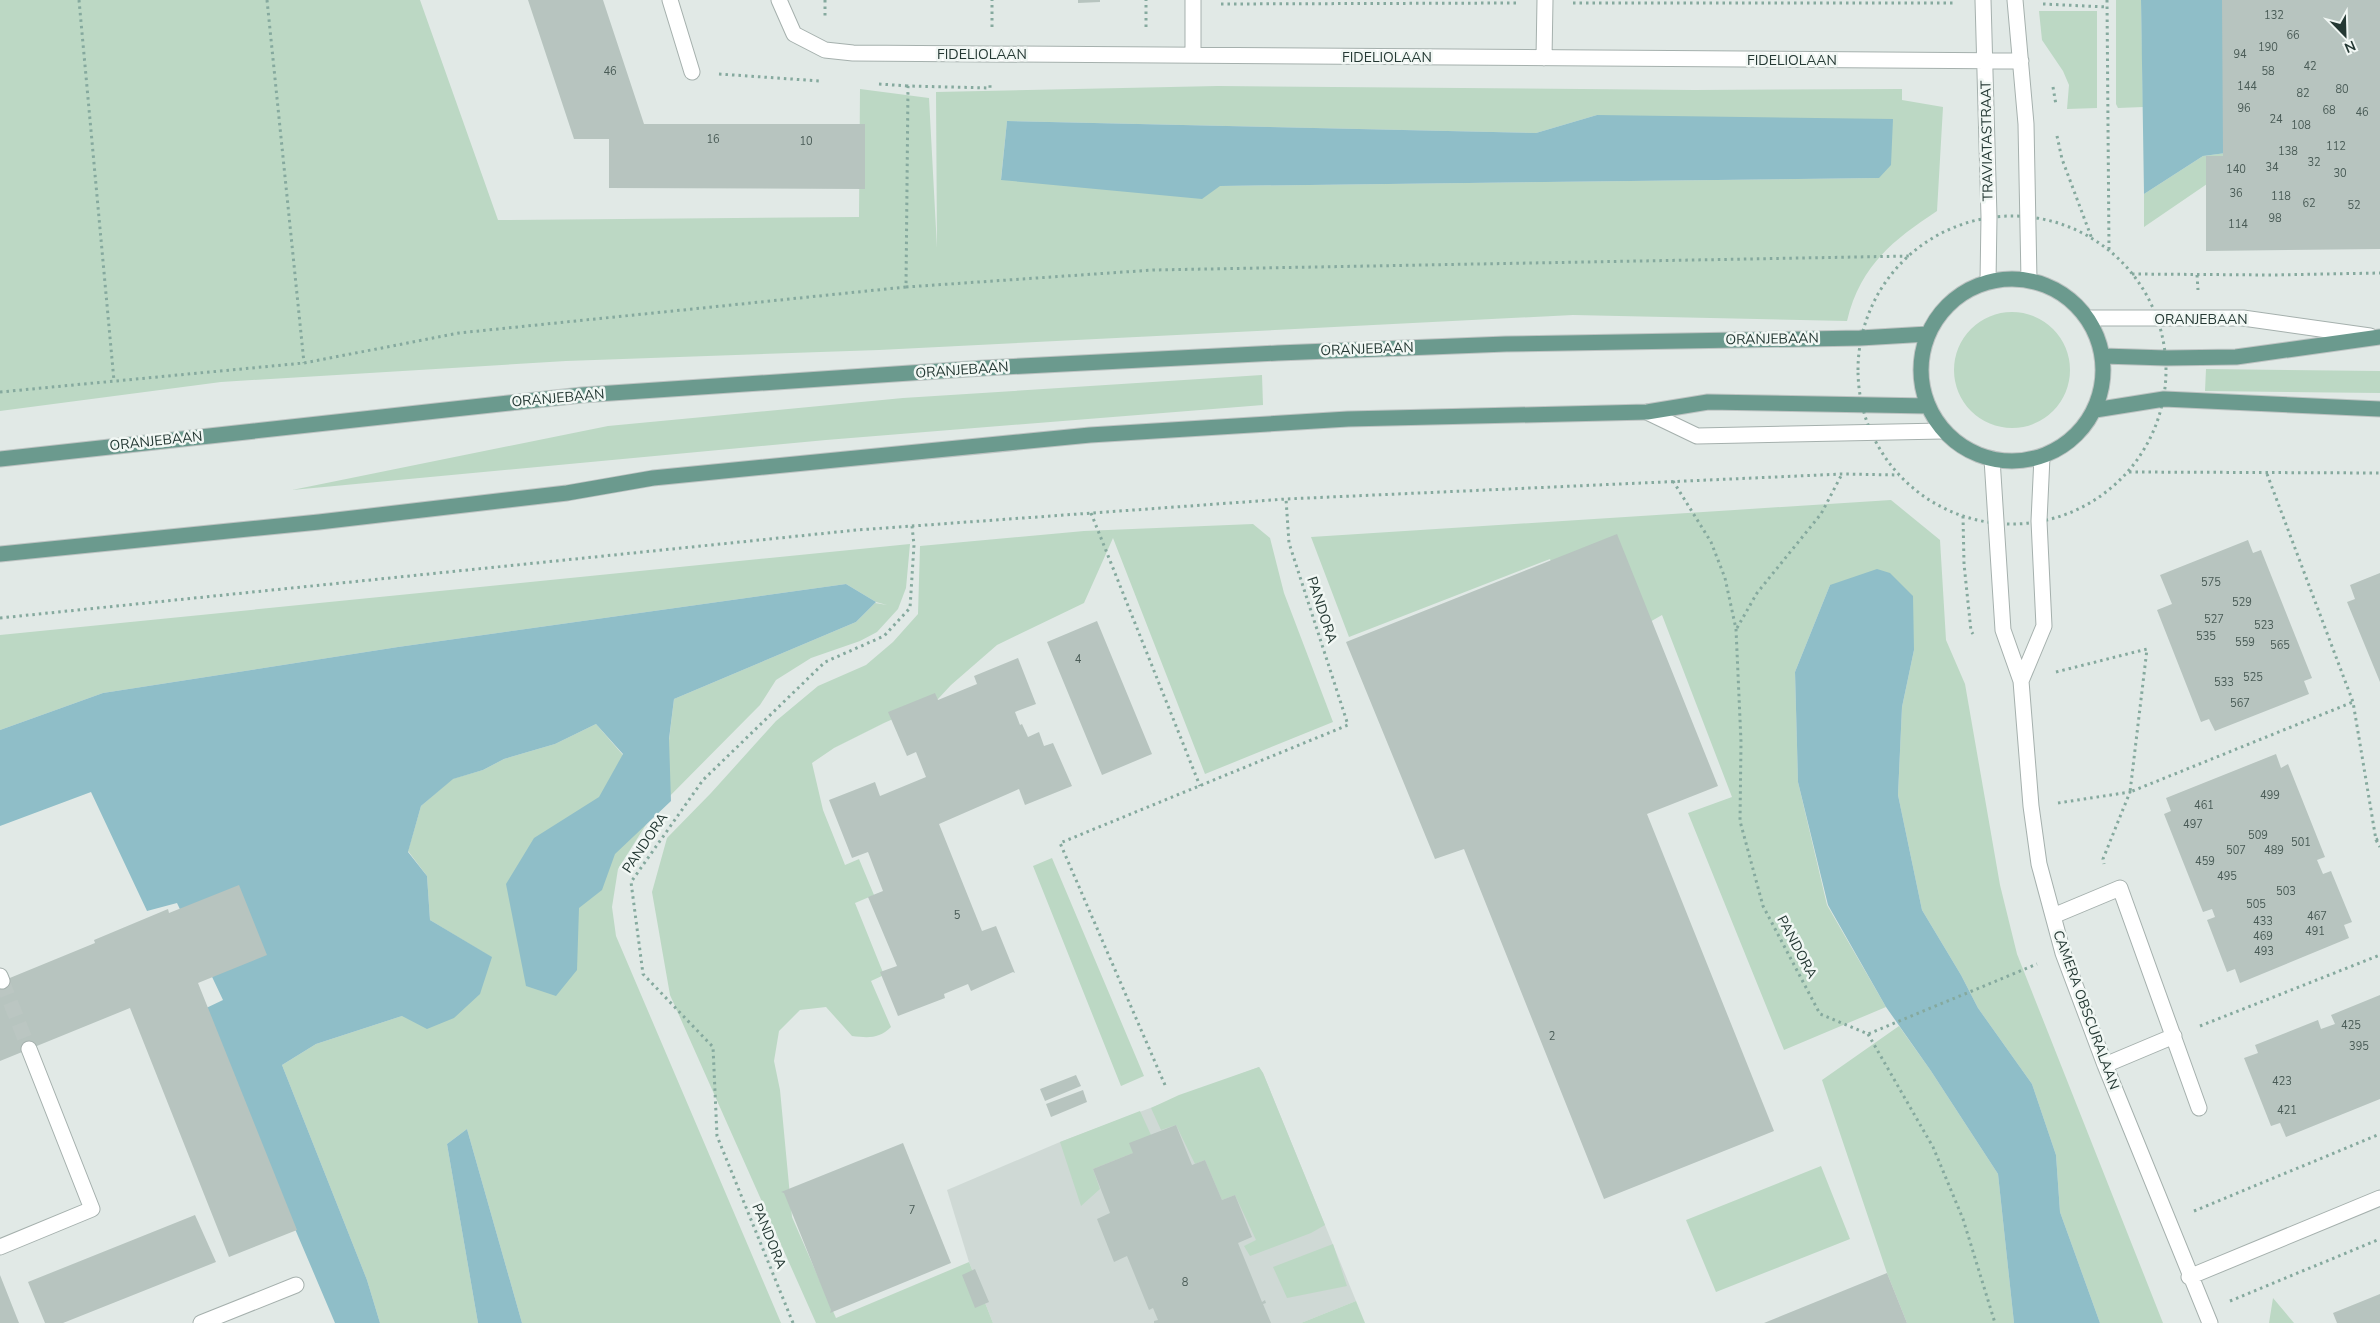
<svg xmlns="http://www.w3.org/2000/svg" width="2380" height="1323" font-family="'Nunito Sans',sans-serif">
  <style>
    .built { fill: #cfd9d5 }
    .green { fill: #bcd8c4; fill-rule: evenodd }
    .water { fill: #8fbec8 }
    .building { fill: #b7c4bf }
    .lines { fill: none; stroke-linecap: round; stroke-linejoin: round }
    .minor-tunnel { stroke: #bbc6c2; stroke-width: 15; stroke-dasharray: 15 8; stroke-linecap: butt }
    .minor-casing { stroke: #a5b0ad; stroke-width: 17 }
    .major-casing { stroke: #bdc3c2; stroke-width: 17 }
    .path { stroke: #85a99e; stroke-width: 3; stroke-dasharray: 2.5 4; stroke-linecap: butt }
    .minor { stroke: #fff; stroke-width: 15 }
    .major { stroke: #6b9a8e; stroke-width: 15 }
    .labels { text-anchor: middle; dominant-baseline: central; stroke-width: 5; stroke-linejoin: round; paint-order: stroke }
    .number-label { font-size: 11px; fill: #495b56 }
    .street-label { font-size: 14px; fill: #243833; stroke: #f1f7f4 }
  </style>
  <rect width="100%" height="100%" fill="#e1e9e6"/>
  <!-- built -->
  <path class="built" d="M1259,1067L1263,1073L1356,1301L1301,1323H993L969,1262L947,1190L1060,1142Z"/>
  <!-- green -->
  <path class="green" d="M0,0H420L498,220L859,217L860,89L929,98L937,248L936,92L1218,86L1694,90L1902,89V100L1943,107L1937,211C1893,240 1860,266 1847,321L1573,315L879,350L566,361L221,382L0,411ZM1597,115L1879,178L1220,186L1001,179L1007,121L1536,133Z
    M2116,0H2141L2143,107L2118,108L2116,104Z
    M2039,11H2097V108L2067,109L2069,85L2063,71L2042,40Z
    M2226,153V171L2144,227V194L2203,156Z
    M1954 370a58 58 0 1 1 116 0a58 58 0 1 1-116 0Z
    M2206,369L2380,371V393L2205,391Z
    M1262,375L1263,405L826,440L292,490L608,426L903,398Z
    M1891,500L1940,540L1946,640L1965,684L2000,885L2017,954L2163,1323H2100L2060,1212L2056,1155L2032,1084L1978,1008L1961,975L1922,910L1898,795L1902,707L1914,650L1830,585L1795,672L1798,782L1827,905L1886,1007L1784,1050L1688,813L1732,797L1662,615L1622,638L1584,653L1550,559L1349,637L1311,537Z
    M1253,524L1270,538L1284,593L1333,722L1205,774L1113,538L1084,603L997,645L951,685L938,699L884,723L834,748L812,763L823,810L845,865L859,859L874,895L855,903L884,975L871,981L891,1027C879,1039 868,1038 852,1036L826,1007L800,1010L779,1031L774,1061L780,1090L792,1217L836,1318L969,1262L993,1323H816L670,995L652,892L667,838L711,793L776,721L818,686L866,665L893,642L918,614L920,546L1084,531Z
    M910,544L906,588L898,609L877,632L860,641L811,658L776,680L760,705L654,812L618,869L612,907L616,936L781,1323H522L467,1129L447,1144L478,1323H380L367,1280L282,1065L316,1044L402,1016L491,957L430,920L427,876L408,851L421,806L452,779L483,770L504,759L555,744L596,724L623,755L669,740L674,699L856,622L875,603L887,605L876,602L846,584L398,647L103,693L0,730V635Z
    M1052,858L1144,1076L1121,1086L1033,866Z
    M1899,1026L1931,1071L1998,1174L2014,1323H1907L1887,1273L1822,1080Z
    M1259,1067L1263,1073L1325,1225L1311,1233L1250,1256L1244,1246L1256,1240L1235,1195L1222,1200L1205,1160L1195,1164L1176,1125L1161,1130L1151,1108L1179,1095Z
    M1140,1111L1151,1135L1133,1153L1093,1169L1100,1189L1081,1206L1060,1142Z
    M1821,1166L1850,1239L1716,1292L1686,1220Z
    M1333,1244L1347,1286L1287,1298L1273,1267Z
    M2273,1298L2294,1323H2269Z
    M1356,1301L1365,1323H1301Z"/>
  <!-- water -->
  <path class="water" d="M2141,0H2226V153L2203,156L2144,194Z
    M1597,115L1893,119L1891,165L1879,178L1220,186L1202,199L1001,180L1007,121L1536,133Z
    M1877,569L1890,573L1913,596L1914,650L1902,707L1898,795L1922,910L1961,975L1978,1008L2032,1084L2056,1155L2060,1212L2100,1323H2014L1998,1174L1931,1071L1886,1007L1828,905L1798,782L1795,672L1830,585Z
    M846,584L876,602L856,622L674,699L669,739L671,801L615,854L602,890L579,908L577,970L556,996L526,986L506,884L534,838L599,797L623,754L596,724L555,744L504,759L483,770L453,779L421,806L408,852L427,876L430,920L492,957L480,994L454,1018L427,1029L402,1016L316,1044L282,1065L367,1280L380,1323H335L202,1010L223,1000L177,903L147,911L91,792L0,826V730L103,693L398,647Z
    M467,1129L522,1323H478L447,1144Z"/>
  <!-- building -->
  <path class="building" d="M528,0H603L644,124H865V189L609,188V139H574Z
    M1078,0H1100V2L1078,3Z
    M2222,0H2380V249L2206,251V156H2223Z
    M1617,534L1718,786L1647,814L1774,1131L1604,1199L1464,849L1435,859L1346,642Z
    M2248,540L2253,553L2261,550L2312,678L2304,681L2309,694L2215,731L2209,719L2201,722L2157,610L2172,604L2160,575Z
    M2380,573V682L2347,602L2355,599L2350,585Z
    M1097,621L1152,754L1102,775L1047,642Z
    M1018,658L1036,704L1015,712L1020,725L1022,724L1028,737L1039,732L1044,746L1053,743L1072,786L1025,805L1019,789L939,824L982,931L996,926L1015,973L1013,972L971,991L968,984L944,994L945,998L898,1016L880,972L897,966L868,897L883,891L868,852L852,858L829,800L875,782L880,796L926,777L916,752L907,756L888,712L935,693L938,700L977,684L974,676Z
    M2276,754L2281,768L2288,764L2325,857L2317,860L2323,874L2331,871L2352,922L2344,925L2349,938L2240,983L2235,969L2227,972L2207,920L2215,917L2212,909L2203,912L2164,814L2171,811L2166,798Z
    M239,885L267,955L198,983L297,1230L229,1257L130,1008L0,1061V982L95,943L94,940L168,909L169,913Z
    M2380,995V1099L2286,1137L2280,1123L2271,1126L2244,1058L2258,1053L2255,1045L2318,1020L2321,1029L2335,1024L2331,1015Z
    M1076,1075L1081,1086L1045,1101L1040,1089Z
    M1083,1090L1087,1102L1051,1117L1046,1104Z
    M1176,1125L1192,1165L1205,1160L1222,1200L1235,1195L1252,1237L1238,1243L1262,1302L1265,1300L1266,1303L1263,1304L1271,1323H1154V1321L1158,1320L1153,1308L1149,1310L1127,1256L1114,1262L1097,1219L1110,1213L1093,1169L1133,1153L1129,1143Z
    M903,1143L951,1263L830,1313L831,1310L784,1193L781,1192Z
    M195,1215L216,1262L63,1323H45L28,1282Z
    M975,1269L989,1302L975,1308L962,1275Z
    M1887,1273L1907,1323H1764Z
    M0,1275L19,1323H0Z
    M2380,1294V1323H2337L2333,1313Z"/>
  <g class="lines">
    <!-- minor-tunnel -->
    <path class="minor-tunnel" d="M2,981L29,1049"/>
    <!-- minor casing -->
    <g class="minor-casing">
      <path id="minor" d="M670,0L692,72
        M779,0L794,34L825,50L853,53L2021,61
        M1983,0L1989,217L1988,282
        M2015,0L2026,124L2029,280
        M1193,55V0
        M1544,58L1545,0
        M2088,318H2243L2370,336
        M1647,412L1697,436L1943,431
        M1992,459L2003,630L2021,681L2031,806L2039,864L2063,953L2105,1065L2210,1323
        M2021,681L2044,626L2039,521L2042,457
        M2053,916L2120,888L2199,1108
        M0,976L2,981
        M2105,1065L2174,1036
        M0,1247L92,1209L29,1049
        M2189,1277L2380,1198
        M201,1323L296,1285"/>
    </g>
    <!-- major casing -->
    <g class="major-casing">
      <path id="major" d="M1921 370a91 91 0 1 1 182 0a91 91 0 1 1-182 0Z
        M2103,356L2166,358L2236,357L2380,337
        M2095,410L2164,399L2380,409
        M0,459L582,395L984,368L1278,353L1506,344L1860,338L1928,334
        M0,554L319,522L567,493L653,478L1090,435L1348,419L1647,412L1708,402L1928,406"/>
    </g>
    <!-- path -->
    <path class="path" d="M79,0L114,381
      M267,0L304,363
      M825,0V17
      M2107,0L2109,250
      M1573,3H1955
      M1221,4L1517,3
      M2043,4L2107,7
      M992,27V0
      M1146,27V0
      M719,74L820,81
      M879,84L908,86
      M2053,87L2056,105
      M2057,136L2062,159L2092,239
      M1858 370a154 154 0 1 1 308 0a154 154 0 1 1-308 0Z
      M2132,274L2272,275L2380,273
      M2197,275L2198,290
      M906,287L1153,270L1910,256
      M0,392L304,363L459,333L906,287L908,86L990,88V83
      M2129,472L2380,473
      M2267,474L2353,702L2376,840L2380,838
      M1673,481L1711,542L1725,578L1736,629L1741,742L1740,821L1763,906L1820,1014L1868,1034L2037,964
      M1091,513L1200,786
      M1963,516L1964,564L1971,631L1973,634
      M0,618L857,530L1286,499L1842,474L1899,475
      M1737,628L1757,593L1821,514L1842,474
      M2056,672L2147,649L2130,792L2353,702
      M2058,803L2130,792L2103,859L2104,864
      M2376,840L2380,847
      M2200,1026L2380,955
      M1868,1034L1933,1147L1963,1219L1995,1323
      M1165,1085L1060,843L1348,725L1289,543L1286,499
      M2194,1211L2380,1134
      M2230,1301L2380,1239
      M793,1323L717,1136L713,1047L643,974L631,882L703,780L825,662L884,636L910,608L914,545L912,526"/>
    <!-- minor -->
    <use href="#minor" class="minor"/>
    <!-- major -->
    <use href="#major" class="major"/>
  </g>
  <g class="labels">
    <!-- number labels -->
    <g class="number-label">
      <text x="2274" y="15">132</text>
      <text x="2293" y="35">66</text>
      <text x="2268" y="47">190</text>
      <text x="2240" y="54">94</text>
      <text x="2310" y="66">42</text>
      <text x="610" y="71">46</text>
      <text x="2268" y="71">58</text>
      <text x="2247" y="86">144</text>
      <text x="2342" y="89">80</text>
      <text x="2303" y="93">82</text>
      <text x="2244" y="108">96</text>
      <text x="2329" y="110">68</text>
      <text x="2362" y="112">46</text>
      <text x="2276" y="119">24</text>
      <text x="2301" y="125">108</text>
      <text x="713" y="139">16</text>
      <text x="806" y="141">10</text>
      <text x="2336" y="146">112</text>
      <text x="2288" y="151">138</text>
      <text x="2314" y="162">32</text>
      <text x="2272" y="167">34</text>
      <text x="2236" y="169">140</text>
      <text x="2340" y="173">30</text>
      <text x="2236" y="193">36</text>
      <text x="2281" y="196">118</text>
      <text x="2309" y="203">62</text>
      <text x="2354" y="205">52</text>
      <text x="2275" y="218">98</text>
      <text x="2238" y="224">114</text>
      <text x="2211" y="582">575</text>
      <text x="2242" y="602">529</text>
      <text x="2214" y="619">527</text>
      <text x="2264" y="625">523</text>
      <text x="2206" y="636">535</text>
      <text x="2245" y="642">559</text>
      <text x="2280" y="645">565</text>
      <text x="1078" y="659">4</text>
      <text x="2253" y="677">525</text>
      <text x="2224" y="682">533</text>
      <text x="2240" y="703">567</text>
      <text x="2270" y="795">499</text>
      <text x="2204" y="805">461</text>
      <text x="2193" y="824">497</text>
      <text x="2258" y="835">509</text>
      <text x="2301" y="842">501</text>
      <text x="2236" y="850">507</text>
      <text x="2274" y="850">489</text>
      <text x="2205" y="861">459</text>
      <text x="2227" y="876">495</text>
      <text x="2286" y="891">503</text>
      <text x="2256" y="904">505</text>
      <text x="957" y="915">5</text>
      <text x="2317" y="916">467</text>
      <text x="2263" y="921">433</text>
      <text x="2315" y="931">491</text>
      <text x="2263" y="936">469</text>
      <text x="2264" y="951">493</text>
      <text x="2351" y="1025">425</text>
      <text x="1552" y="1036">2</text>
      <text x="2359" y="1046">395</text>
      <text x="2282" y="1081">423</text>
      <text x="2287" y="1110">421</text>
      <text x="912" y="1210">7</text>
      <text x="1185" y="1282">8</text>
    </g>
    <!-- street labels -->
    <g class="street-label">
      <text x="982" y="54">FIDELIOLAAN</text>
      <text x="1387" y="57">FIDELIOLAAN</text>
      <text x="1792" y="60">FIDELIOLAAN</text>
      <text transform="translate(1987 141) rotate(-91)">TRAVIATASTRAAT</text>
      <text x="2201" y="319">ORANJEBAAN</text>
      <text transform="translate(1772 339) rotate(-1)">ORANJEBAAN</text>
      <text transform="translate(1367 349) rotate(-2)">ORANJEBAAN</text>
      <text transform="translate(962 370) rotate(-4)">ORANJEBAAN</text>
      <text transform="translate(558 398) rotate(-5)">ORANJEBAAN</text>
      <text transform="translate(156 441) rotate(-6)">ORANJEBAAN</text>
      <text transform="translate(1322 610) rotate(72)">PANDORA</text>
      <text transform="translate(645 843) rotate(-56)">PANDORA</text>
      <text transform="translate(1797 947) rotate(62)">PANDORA</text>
      <text transform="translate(2086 1010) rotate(70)">CAMERA OBSCURALAAN</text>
      <text transform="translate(769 1236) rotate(68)">PANDORA</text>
    </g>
  </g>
  <!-- north arrow -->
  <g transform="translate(2345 35) rotate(157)" stroke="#f1f7f4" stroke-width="4" paint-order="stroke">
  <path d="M0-4L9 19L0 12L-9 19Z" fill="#243833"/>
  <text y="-8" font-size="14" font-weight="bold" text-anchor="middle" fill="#243833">N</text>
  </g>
</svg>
